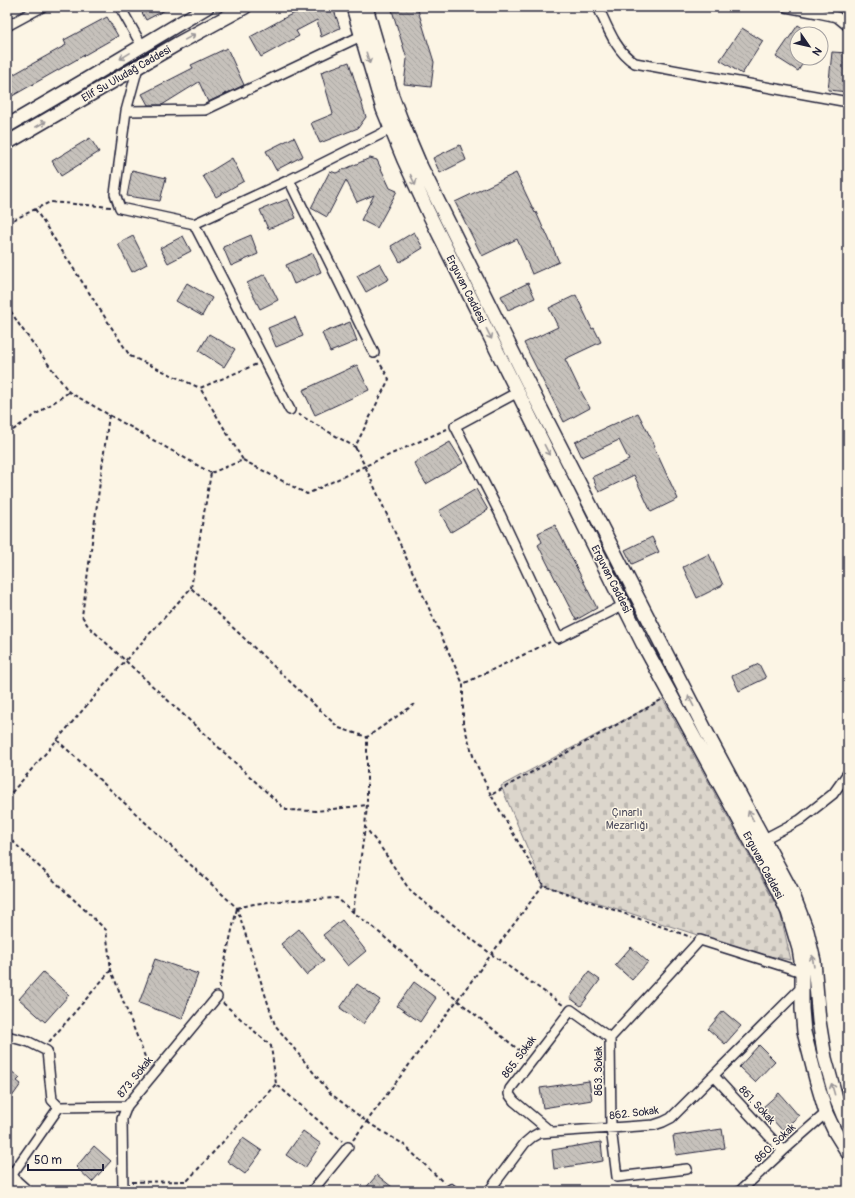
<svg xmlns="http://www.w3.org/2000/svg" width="855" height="1198" font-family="Pangolin,sans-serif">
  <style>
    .cemetery { fill: url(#cemetery-stones); stroke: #7f7c84 }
    .building { fill: url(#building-back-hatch); stroke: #22223b }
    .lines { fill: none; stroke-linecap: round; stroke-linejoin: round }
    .street-casing { stroke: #22223b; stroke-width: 12 }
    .secondary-casing { stroke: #22223b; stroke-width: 16 }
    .path { stroke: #22223b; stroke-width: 2; stroke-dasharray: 4 3; stroke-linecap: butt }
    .street { stroke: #fcf5e5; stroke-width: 9 }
    .secondary { stroke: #fcf5e5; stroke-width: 13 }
    .oneway { stroke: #9a9698 }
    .labels { text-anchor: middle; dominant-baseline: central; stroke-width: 3; stroke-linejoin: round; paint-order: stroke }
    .street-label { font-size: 11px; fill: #22223b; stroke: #fcf5e5 }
    .park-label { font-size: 11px; fill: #504f5f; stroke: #fcf5e5 }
  </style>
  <defs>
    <pattern id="cemetery-stones" width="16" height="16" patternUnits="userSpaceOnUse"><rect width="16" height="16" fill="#dcd6cc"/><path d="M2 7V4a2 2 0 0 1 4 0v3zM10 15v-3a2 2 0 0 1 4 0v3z" fill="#bcb7b0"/></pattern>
    <pattern id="building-back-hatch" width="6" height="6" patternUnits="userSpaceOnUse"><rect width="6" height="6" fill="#c6c1bb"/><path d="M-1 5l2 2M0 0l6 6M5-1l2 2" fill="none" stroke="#aaa6a2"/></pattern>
  </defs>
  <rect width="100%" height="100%" fill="#fcf5e5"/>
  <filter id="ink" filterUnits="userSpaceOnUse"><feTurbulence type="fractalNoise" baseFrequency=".025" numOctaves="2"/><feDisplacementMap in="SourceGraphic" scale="8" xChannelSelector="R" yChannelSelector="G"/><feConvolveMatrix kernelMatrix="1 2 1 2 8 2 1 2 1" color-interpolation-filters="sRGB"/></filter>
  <g filter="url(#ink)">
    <!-- cemetery -->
    <path class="cemetery" d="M663,699L780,912L791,960L753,953L543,885L501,786Z"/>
    <!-- building -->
    <path class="building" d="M139,7H171L146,20Z
      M310,7H333L340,28L321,37L317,20L296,31L299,36L261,57L250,37L288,16Z
      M391,7H417L434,62L431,87L404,84L407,59Z
      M107,17L118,36L7,99V78L66,45L64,40Z
      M798,25L812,34H797V58H806L798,71L776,57Z
      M742,28L763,41L742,74L720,60Z
      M227,48L244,85L208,102L199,82L162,105H148L142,94L193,68L191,65Z
      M832,52L848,53V92L828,90Z
      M349,62L366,117L358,128L320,143L311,123L333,114L321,72Z
      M294,137L303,156L276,170L266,151Z
      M90,138L99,152L61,176L52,161Z
      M460,145L466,160L440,173L433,158Z
      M232,158L244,181L216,197L203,176Z
      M370,158L377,160L390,188L397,191L377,228L361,220L374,195L357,202L346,180L327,217L311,208L330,171L336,173Z
      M132,170L166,178L160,201L127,196Z
      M516,173L535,213L536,212L544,230H545L559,262L532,274L517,239L482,256L455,202Z
      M288,199L296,218L268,229L260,210Z
      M414,232L423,248L400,262L391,246Z
      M251,235L258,254L231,266L223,247Z
      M133,236L147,264L132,272L118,244Z
      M183,236L191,251L168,263L160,248Z
      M313,253L321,272L294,284L286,265Z
      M380,263L389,279L366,292L357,276Z
      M265,274L278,300L260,309L247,283Z
      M187,283L212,298L202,316L176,301Z
      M528,283L535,298L508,310L501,296Z
      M576,295L592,329L594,328L601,342L565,359L577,384L590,408L564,422L548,390V391L524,343L558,327L549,308Z
      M295,317L303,336L276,347L268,328Z
      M350,322L357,341L330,352L322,333Z
      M209,334L235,349L224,367L199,351Z
      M357,365L369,390L315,415L303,390Z
      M638,413L655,446L654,447L678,499L651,512L634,475L599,492L592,477L629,460L619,440L582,457L575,442Z
      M450,442L463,463L426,484L414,463Z
      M476,489L488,510L451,532L439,511Z
      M555,525L597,608L576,620L538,545L542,542L538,533Z
      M652,537L659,552L632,564L625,550Z
      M709,554L723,585L697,598L683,567Z
      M759,664L766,678L739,691L732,676Z
      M342,920L366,951L348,966L323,935Z
      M299,929L324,961L306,975L281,944Z
      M631,947L648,962L632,980L615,965Z
      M155,959L198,974L182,1019L139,1003Z
      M43,972L69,995L45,1022L19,999Z
      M589,972L600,980L581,1006L570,998Z
      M414,982L436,998L420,1022L397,1006Z
      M357,984L380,1000L363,1024L340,1008Z
      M723,1011L741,1026L725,1044L708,1029Z
      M759,1045L775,1061L755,1082L739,1067Z
      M7,1068L20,1078L17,1081L21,1084L7,1104Z
      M589,1081L592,1100L543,1108L540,1088Z
      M779,1093L799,1116L782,1130L762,1108Z
      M722,1129L725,1148L676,1155L673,1136Z
      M303,1131L321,1144L305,1168L286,1155Z
      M243,1138L262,1151L245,1174L227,1161Z
      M601,1142L603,1161L554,1169L552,1150Z
      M94,1146L111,1161L92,1182L76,1167Z
      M377,1175L397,1191H363Z"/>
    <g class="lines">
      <!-- street casing -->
      <g class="street-casing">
        <path id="street" d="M120,7L142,46
          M598,7C607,26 616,52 635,63L848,102
          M786,7L818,13L837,17L848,26
          M7,26L42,7
          M138,67L126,111L115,194L120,208L194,224L289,180L391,129
          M126,111L205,110L361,36
          M289,180L374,353
          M194,224L290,410
          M518,392L455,426L500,514L558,638L624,605
          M764,839L800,820L833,794L848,773
          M7,1036L29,1042L47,1051L52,1100L59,1107
          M610,1038L700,940L802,972
          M610,1038L611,1128L617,1177L687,1169
          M714,1076L783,1151
          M551,1132L514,1101L509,1094L510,1089L571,1010L610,1038
          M11,1176L59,1107L127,1106
          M9,1191L16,1183
          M123,1191L122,1119L127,1106L217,997
          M312,1191L348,1147
          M448,1191L451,1189L453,1191
          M489,1191L525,1143L532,1137L539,1133L654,1125L663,1122L671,1118L802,987
          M740,1191L783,1151L826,1113"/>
      </g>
      <!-- secondary casing -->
      <g class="secondary-casing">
        <path id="secondary" d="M353,7L383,109L404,160L428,212L643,644L777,889L788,912L799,949L802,967V1009L804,1032L816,1079L826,1113L835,1132L848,1153
          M366,7L392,96L401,120L421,167L533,393L712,743L792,892L807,931L814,961L819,1021L825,1058L836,1098L843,1115L848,1125
          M7,126L82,82L207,7
          M7,143L177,44L245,7
          M7,1172L16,1183L25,1191"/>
      </g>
      <!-- path -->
      <path class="path" d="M35,209L130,356L200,388
        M7,223L50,202L111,207
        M7,305L20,326L69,392L211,473
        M298,414L355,447L389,379L378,360
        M109,415L82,616L88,626L286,810L316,811L367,805
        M447,429L365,466L463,684
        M7,434L69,392
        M243,460L307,494L365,466L355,447
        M211,473L243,460L200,388L257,364
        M191,588L211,473
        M661,700L491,795L543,885L691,937
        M415,704L367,737V805L365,827L382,849L411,892L491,954L563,1005
        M57,740L237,908L275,1025L330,1093L367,1122L403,1144L444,1183
        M491,795L474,759L463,722V684L550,642
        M7,798L125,661L191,588L339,728L367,737
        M7,836L106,930L111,970L149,1067
        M237,908C270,899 304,900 337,898L353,912L374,928L457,1000L525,1055
        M353,912L365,827
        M219,988L237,908
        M223,1003L271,1046L276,1084L342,1141
        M49,1042L111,970
        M353,1140L543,885
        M132,1182L187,1181L276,1084"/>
      <!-- street -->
      <use href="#street" class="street"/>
      <!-- secondary -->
      <use href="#secondary" class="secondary"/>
    </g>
    <!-- one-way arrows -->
    <defs><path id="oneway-shaft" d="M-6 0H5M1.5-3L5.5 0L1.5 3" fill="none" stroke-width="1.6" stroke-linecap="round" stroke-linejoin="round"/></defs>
    <g class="oneway">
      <use href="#oneway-shaft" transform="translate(190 37) rotate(-29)"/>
      <use href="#oneway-shaft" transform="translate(125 56) rotate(149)"/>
      <use href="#oneway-shaft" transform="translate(368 58) rotate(73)"/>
      <use href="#oneway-shaft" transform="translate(41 124) rotate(-30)"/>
      <use href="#oneway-shaft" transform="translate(413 180) rotate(65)"/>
      <use href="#oneway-shaft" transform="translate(489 334) rotate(63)"/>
      <use href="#oneway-shaft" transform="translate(547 450) rotate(63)"/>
      <use href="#oneway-shaft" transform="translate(691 701) rotate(-117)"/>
      <use href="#oneway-shaft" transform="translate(751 816) rotate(-118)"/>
      <use href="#oneway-shaft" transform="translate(813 961) rotate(-99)"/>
      <use href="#oneway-shaft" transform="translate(833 1089) rotate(-106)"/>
    </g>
  </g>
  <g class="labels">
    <!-- street labels -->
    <g class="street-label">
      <text transform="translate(126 74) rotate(-30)">Elif Su Uludağ Caddesi</text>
      <text transform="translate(466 289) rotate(63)">Erguvan Caddesi</text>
      <text transform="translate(611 579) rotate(63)">Erguvan Caddesi</text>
      <text transform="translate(763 865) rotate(62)">Erguvan Caddesi</text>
      <text transform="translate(519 1057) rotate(-53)">865. Sokak</text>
      <text transform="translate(598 1071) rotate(-90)">863. Sokak</text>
      <text transform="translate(135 1077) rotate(-51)">873. Sokak</text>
      <text transform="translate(757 1105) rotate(47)">861. Sokak</text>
      <text transform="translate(634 1113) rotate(-7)">862. Sokak</text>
      <text transform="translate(775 1143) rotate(-43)">860. Sokak</text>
    </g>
    <!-- park labels -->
    <g class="park-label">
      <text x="627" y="812">Çınarlı<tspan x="627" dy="13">Mezarlığı</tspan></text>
    </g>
  </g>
  <!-- margin -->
  <rect width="855" height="1198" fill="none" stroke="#fcf5e5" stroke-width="24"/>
  <rect x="12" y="12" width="831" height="1174" fill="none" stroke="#22223b" stroke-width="1.5" filter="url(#ink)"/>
  <!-- north arrow -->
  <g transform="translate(809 46) rotate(124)"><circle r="19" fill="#fcf5e5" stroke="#a5a1a1"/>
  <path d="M0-3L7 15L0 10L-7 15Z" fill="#22223b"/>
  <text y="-6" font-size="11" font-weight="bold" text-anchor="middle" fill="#22223b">N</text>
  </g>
  <!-- scale -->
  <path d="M28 1164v6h75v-6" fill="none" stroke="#22223b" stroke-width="2"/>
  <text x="34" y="1164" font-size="12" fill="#22223b" stroke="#fcf5e5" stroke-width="3" paint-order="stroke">50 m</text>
</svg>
